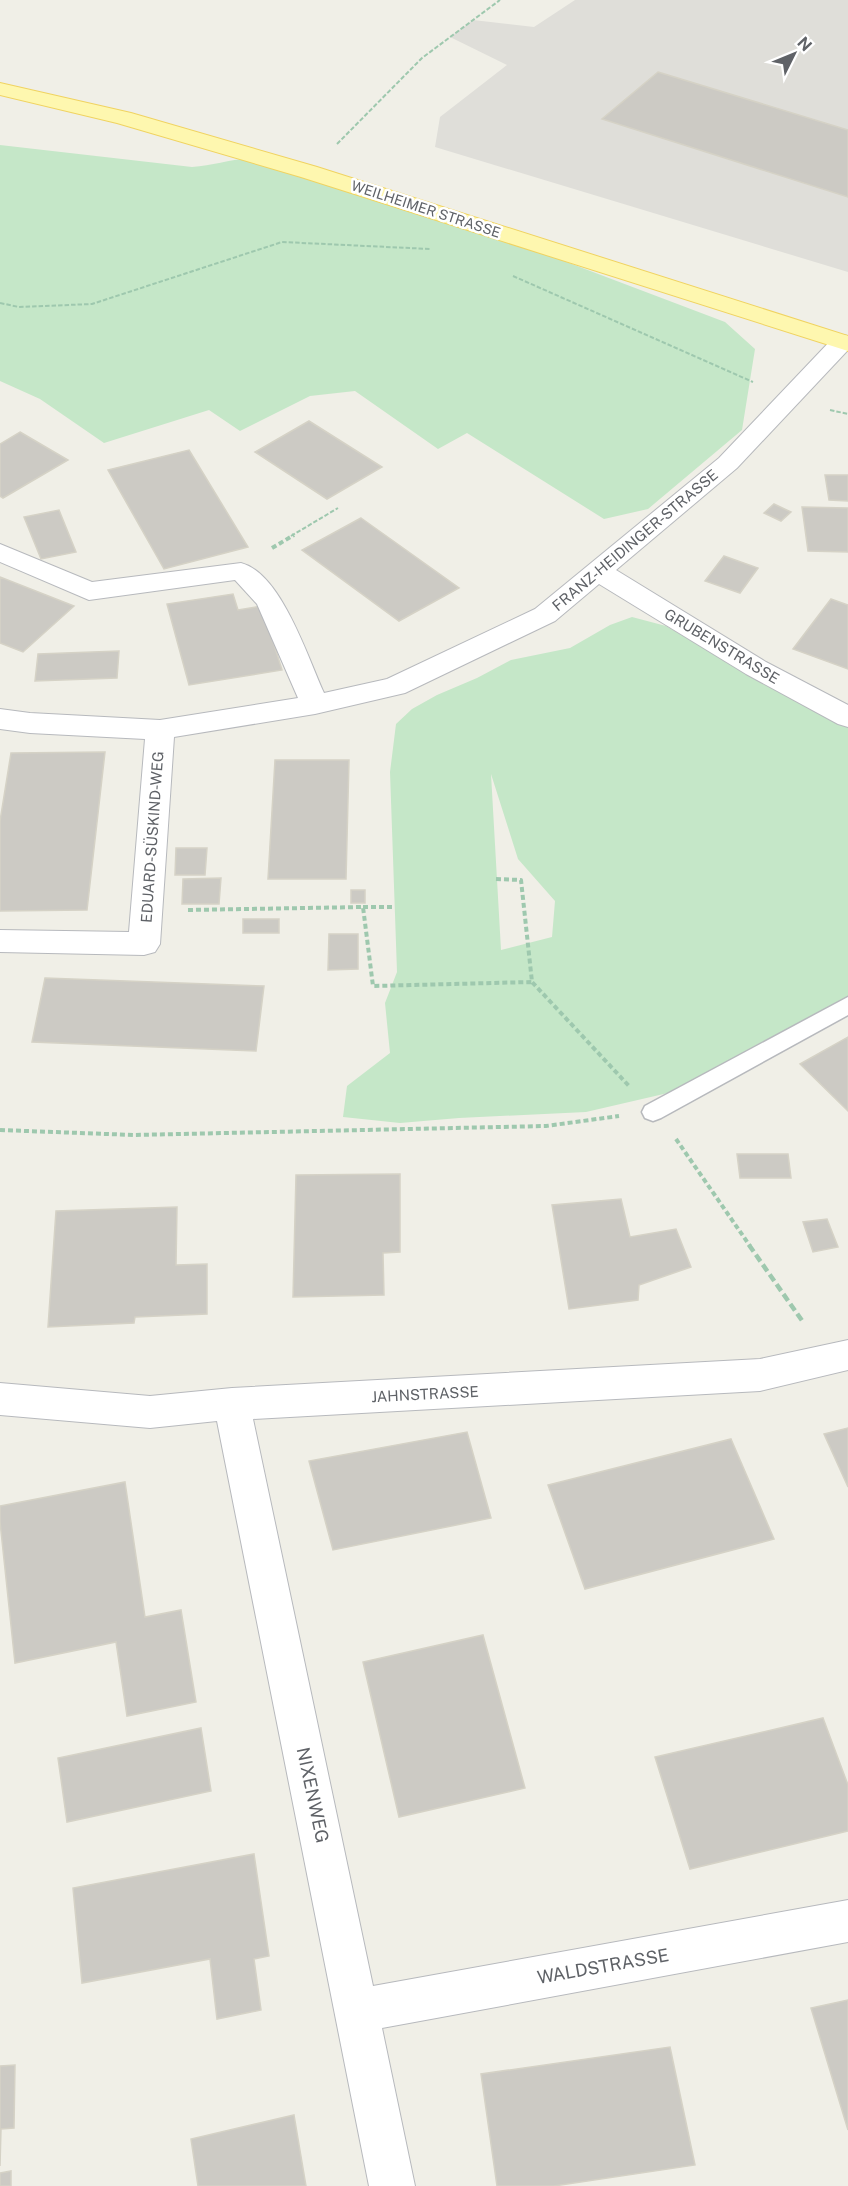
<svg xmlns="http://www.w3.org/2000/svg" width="848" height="2186" font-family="'Public Sans',sans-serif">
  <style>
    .industrial { fill: #dfded9 }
    .green { fill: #c5e7c8; fill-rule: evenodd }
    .building { fill: #cccac4; stroke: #d5d2c6; stroke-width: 1.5 }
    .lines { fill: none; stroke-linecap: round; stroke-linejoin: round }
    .service-casing { stroke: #b7b9bd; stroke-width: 3 }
    .minor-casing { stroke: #b7b9bd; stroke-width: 2 }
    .primary-casing { stroke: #f0d361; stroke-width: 2 }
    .path-far2 { stroke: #9ec8ae; stroke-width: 2; stroke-dasharray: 4.5 2; stroke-linecap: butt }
    .path-far1 { stroke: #9ec8ae; stroke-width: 4; stroke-dasharray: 5 3; stroke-linecap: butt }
    .path { stroke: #9ec8ae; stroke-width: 4.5; stroke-dasharray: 8 4; stroke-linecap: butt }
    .service { fill: #fff; fill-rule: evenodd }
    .minor { fill: #fff; fill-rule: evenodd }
    .primary { fill: #fef7af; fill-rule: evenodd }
    .labels { text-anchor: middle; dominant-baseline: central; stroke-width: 5; stroke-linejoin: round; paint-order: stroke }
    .far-street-label { font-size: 14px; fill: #5f6267; stroke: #fff }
    .street-label { font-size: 15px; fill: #5f6267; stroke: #fff }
    .near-street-label { font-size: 18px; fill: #5f6267; stroke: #fff }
  </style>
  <rect width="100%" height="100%" fill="#f0efe7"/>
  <!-- industrial -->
  <path class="industrial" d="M575,0H848V272L435,147L440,117L507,65L450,37L473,20L534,27Z"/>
  <!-- green -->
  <path class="green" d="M0,145L192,167C212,166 229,159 249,159L461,222L725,322L755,349L742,430L648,509L604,519L467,433L438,449L355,391L310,396L240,431L209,410L104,443L40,399L0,381Z
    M632,617L666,626L724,659L848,723V997L827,1010L668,1093L586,1112L459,1118L400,1123L343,1117L347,1086L390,1053L385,1003L397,972L390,772L396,724L412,709L437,695L477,678L511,660L570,648L610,625ZM491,774L518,859L555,901L552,937L501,950Z"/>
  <!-- building -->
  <path class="building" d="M658,72L848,130V197L602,119Z
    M309,421L382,467L327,499L255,452Z
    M20,432L68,460L3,498L0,496V444Z
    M189,450L248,547L164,569L108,470Z
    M825,475H848V501L829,500Z
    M774,504L791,512L781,521L764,513Z
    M802,507L848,508V552L808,551Z
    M59,510L76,552L41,559L24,517Z
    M361,518L459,588L399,621L302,550Z
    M724,556L758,568L740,593L705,581Z
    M0,577L74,606L23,652L0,643Z
    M233,594L238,610L262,606L282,670L189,685L167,604Z
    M831,599L848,605V669L793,649Z
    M119,651L117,678L35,681L38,654Z
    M105,752L87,910L0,911V821L11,753Z
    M275,760H349L346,879H268Z
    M176,848H207L205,875H175Z
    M221,878L219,904H182L183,879Z
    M351,890H365V903H351Z
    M243,919H279V933H243Z
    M329,934H358V969L328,970Z
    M45,978L264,986L256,1051L32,1042Z
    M848,1037V1111L800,1064Z
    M737,1154H788L791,1178H740Z
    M400,1174V1252L383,1253L384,1295L293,1297L296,1175Z
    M621,1199L630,1237L676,1229L691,1267L639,1285L638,1300L569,1309L552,1205Z
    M177,1207L176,1265L207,1264V1314L135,1317L134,1323L48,1327L56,1211Z
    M827,1219L838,1247L813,1252L803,1222Z
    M848,1428V1487L824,1434Z
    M467,1432L491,1518L333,1550L309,1461Z
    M731,1439L774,1539L585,1589L548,1485Z
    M125,1482L145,1617L181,1610L196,1702L127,1716L116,1642L15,1663L0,1522V1506Z
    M483,1635L525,1788L399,1817L363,1662Z
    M823,1718L848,1785V1831L690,1869L655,1757Z
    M201,1728L211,1791L67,1822L58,1758Z
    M254,1854L269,1956L254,1959L261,2010L217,2019L210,1959L82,1983L73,1888Z
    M848,2000V2130L811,2008Z
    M670,2047L695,2165L554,2186H497L481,2074Z
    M15,2065L14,2128L1,2129L0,2166V2066Z
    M294,2115L306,2186H198L191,2139Z
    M11,2171V2186H0V2173Z"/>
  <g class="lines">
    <!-- service casing -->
    <g class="service-casing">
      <path id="service" d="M848,997V1015L661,1118L653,1121L645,1118L642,1112L645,1106Z"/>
    </g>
    <!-- minor casing -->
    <g class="minor-casing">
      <path id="minor" d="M842,335L848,336V350L737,468L616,570L766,662L848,705V727L838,724L746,674L599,584L555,621L405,693L315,714L174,737L160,944L155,952L144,955L0,952V930L129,932L145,739L30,733L0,729V709L30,713L160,720L298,698L257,604L235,580L89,600L0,562V544L92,582L241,563C281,573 308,658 324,693L387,679L535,609L719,458L834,337Z
        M848,1340V1370L760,1391L253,1419L373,1986L848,1900V1942L382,2028L415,2186H369L217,1421L150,1428L0,1415V1383L150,1396L232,1388L760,1359Z"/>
    </g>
    <!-- primary casing -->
    <g class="primary-casing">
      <path id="primary" d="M0,83L131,113L317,167L848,336V351L301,177L117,123L0,95Z"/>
    </g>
    <!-- path-far2 -->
    <path class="path-far2" d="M337,144L422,58L500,0
      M513,276L753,382
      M0,303L19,307L92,304L282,242L430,249
      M830,410L848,414
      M291,536L338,508"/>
    <!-- path-far1 -->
    <path class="path-far1" d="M272,548L294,535
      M496,879L521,880L532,982L629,1086
      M363,907H394
      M188,910L363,907L373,986L532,982
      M0,1130L134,1135L546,1126L619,1116
      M676,1139L750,1246"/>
    <!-- path -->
    <path class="path" d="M749,1245L803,1322"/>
    <!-- service -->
    <use href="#service" class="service"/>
    <!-- minor -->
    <use href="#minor" class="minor"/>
    <!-- primary -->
    <use href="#primary" class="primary"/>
  </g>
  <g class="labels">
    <!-- far-street labels -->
    <g class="far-street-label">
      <text transform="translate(426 209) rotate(18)">WEILHEIMER STRASSE</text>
    </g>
    <!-- street labels -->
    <g class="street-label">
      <text transform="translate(635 540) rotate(-40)">FRANZ-HEIDINGER-STRASSE</text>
      <text transform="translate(722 646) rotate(31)">GRUBENSTRASSE</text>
      <text transform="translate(152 837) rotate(-86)">EDUARD-SÜSKIND-WEG</text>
      <text transform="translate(425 1394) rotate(-3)">JAHNSTRASSE</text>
    </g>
    <!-- near-street labels -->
    <g class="near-street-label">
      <text transform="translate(313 1795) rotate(78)">NIXENWEG</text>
      <text transform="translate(603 1966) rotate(-10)">WALDSTRASSE</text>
    </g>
  </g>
  <!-- north arrow -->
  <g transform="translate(794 54) rotate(47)" stroke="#ffffff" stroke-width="4.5" paint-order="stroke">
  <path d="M0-4.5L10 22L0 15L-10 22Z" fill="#5f6267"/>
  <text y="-9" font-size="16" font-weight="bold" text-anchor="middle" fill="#5f6267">N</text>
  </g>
</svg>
